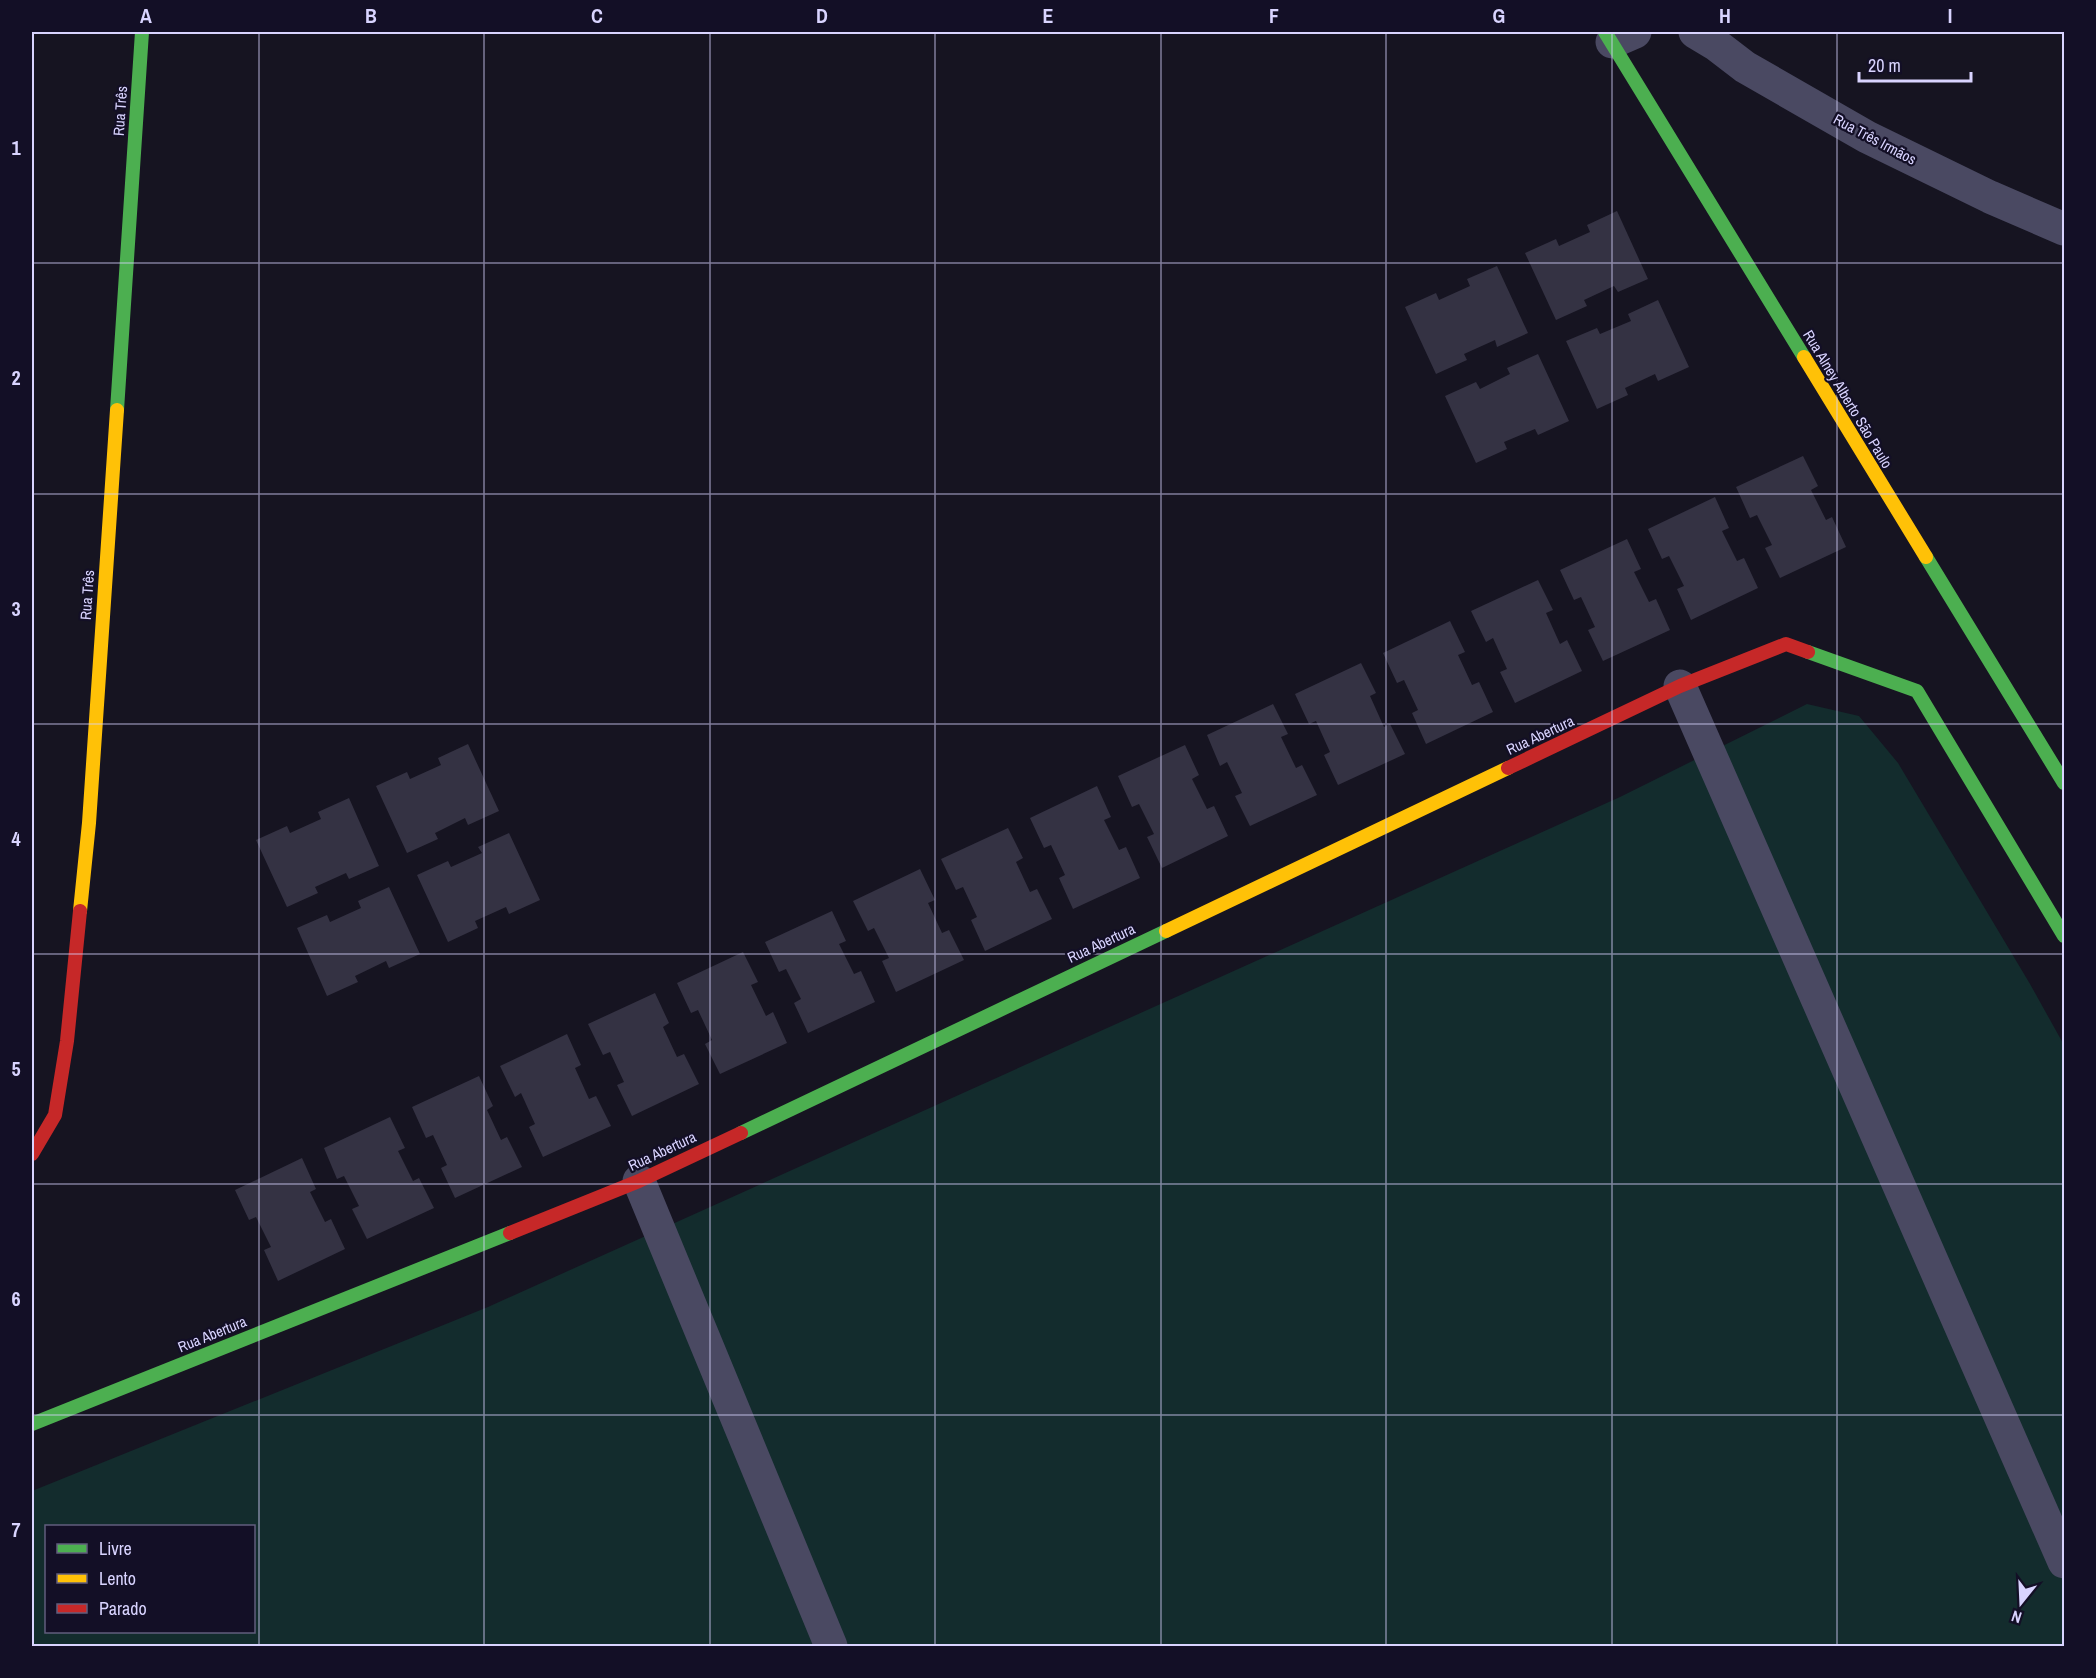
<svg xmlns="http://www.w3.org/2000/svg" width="2096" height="1678" font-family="'Archivo Narrow',sans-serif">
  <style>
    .green { fill: #132c2d; fill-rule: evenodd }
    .building { fill: #343243 }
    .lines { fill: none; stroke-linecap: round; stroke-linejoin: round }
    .street { stroke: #4a4962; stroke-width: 33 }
    .fast { stroke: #4caf50; stroke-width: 14 }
    .slow { stroke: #ffc107; stroke-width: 14 }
    .jam { stroke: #c62828; stroke-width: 14 }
    .grid { fill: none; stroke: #d9d4ff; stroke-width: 1.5; stroke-opacity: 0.55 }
    .labels { text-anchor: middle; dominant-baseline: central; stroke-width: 4.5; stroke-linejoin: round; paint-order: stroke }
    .street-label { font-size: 15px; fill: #d9d4ff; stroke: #130f26 }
    .neatline { fill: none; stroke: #d9d4ff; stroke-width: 2 }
    .grid-label { font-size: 20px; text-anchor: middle; font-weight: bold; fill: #d9d4ff }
  </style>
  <rect width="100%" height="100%" fill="#161421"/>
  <!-- green -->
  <path class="green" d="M1807,704L1859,716L1898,763L2030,984L2064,1045V1646H32V1491L488,1307L1620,797ZM46,1526H254V1632H46Z"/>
  <!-- building -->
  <path class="building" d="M1617,211L1648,279L1618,292L1614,286L1584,300L1587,306L1556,320L1525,253L1556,239L1559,246L1590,232L1587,225Z
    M1497,266L1528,333L1497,347L1495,340L1464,354L1467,360L1436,374L1405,307L1436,293L1439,300L1470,286L1467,279Z
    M1658,300L1689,367L1658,381L1655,374L1625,388L1628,395L1597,409L1566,341L1597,328L1600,334L1631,321L1628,314Z
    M1538,354L1569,421L1538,435L1535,429L1504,442L1507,449L1476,463L1445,396L1476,382L1480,389L1510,374L1507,368Z
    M1803,456L1818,486L1811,490L1826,520L1832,517L1846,547L1780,578L1765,548L1772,545L1757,515L1750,518L1736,487Z
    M1715,497L1729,528L1722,531L1737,561L1744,558L1758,588L1691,620L1677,589L1684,586L1669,556L1662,559L1648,529Z
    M1627,539L1641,569L1634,572L1649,602L1656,599L1670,630L1603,661L1588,630L1595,627L1581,597L1574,600L1560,570Z
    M1538,580L1553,610L1546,613L1560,644L1567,640L1582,671L1515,703L1500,672L1507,669L1493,638L1486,642L1471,611Z
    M1450,621L1465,652L1458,655L1472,685L1479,682L1493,712L1426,744L1412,713L1418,710L1404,680L1397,683L1383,653Z
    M1361,663L1376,693L1370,696L1384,727L1390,724L1405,754L1338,785L1324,755L1330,752L1316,721L1309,724L1295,694Z
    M1273,704L1288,734L1281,737L1296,768L1302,765L1317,795L1250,826L1235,796L1242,793L1227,762L1220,766L1207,735Z
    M468,744L499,811L468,825L465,818L435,833L438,839L407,853L376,786L407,772L410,779L441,765L438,758Z
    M1185,745L1199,775L1192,779L1207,809L1214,806L1228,836L1162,868L1147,837L1154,834L1139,804L1132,807L1118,776Z
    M1097,786L1111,817L1104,820L1119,850L1126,847L1140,878L1073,909L1059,878L1065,875L1051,845L1044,848L1030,818Z
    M349,798L379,866L349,879L346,873L315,887L318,893L287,907L256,840L287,826L290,833L321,819L318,812Z
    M1008,828L1023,858L1016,862L1030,892L1037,889L1052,919L985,951L971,920L977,917L963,887L956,890L941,859Z
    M509,833L540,900L509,914L506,907L475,921L478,928L448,942L417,875L448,861L451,867L482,853L478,847Z
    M920,869L935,900L928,903L942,933L949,930L964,960L896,992L882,961L889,958L874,928L868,931L853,901Z
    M389,887L420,954L389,968L386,961L355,976L358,982L327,996L297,928L327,915L330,922L361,908L358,901Z
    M832,911L846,941L839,944L854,974L861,971L875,1002L808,1033L794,1003L801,999L786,969L779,972L765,942Z
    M743,952L758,982L751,985L766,1016L773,1012L787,1043L720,1074L705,1044L712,1040L698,1010L691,1013L677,983Z
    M655,993L669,1023L663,1027L677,1057L684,1054L699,1084L632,1116L617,1085L624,1082L610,1052L603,1055L588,1024Z
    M567,1034L581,1065L575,1068L589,1099L596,1096L611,1126L543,1157L529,1127L535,1124L521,1093L515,1097L500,1066Z
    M479,1076L493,1106L487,1110L501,1140L507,1137L522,1167L455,1198L441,1168L447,1165L433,1135L426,1138L412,1107Z
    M390,1117L405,1148L398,1151L413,1181L419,1178L434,1208L367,1239L352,1209L359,1206L344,1176L337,1179L324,1148Z
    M302,1158L316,1189L310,1192L325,1222L331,1219L345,1249L278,1281L264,1250L271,1247L256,1217L249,1220L235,1190Z"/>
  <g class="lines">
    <!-- street -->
    <path class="street" d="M1695,32L1715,44L1745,67L1867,137L1990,197L2064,229
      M1612,42L1635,32
      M1680,686L2064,1562
      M639,1181L831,1646"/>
    <!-- fast -->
    <path class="fast" d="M1605,32L1804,357
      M117,410L142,32
      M1926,557L2064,783
      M1808,652L1917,691L2064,936
      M741,1133L1166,931
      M32,1424L510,1233"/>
    <!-- slow -->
    <path class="slow" d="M1804,357L1926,557
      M80,911L89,823L117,410
      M1166,931L1508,768"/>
    <!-- jam -->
    <path class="jam" d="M1508,768L1680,686L1786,644L1808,652
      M32,1154L55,1115L67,1041L80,911
      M510,1233L639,1181L741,1133"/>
  </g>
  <!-- grid -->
  <path class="grid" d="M259,32V1646M484,32V1646M710,32V1646M935,32V1646M1161,32V1646M1386,32V1646M1612,32V1646M1837,32V1646M32,263H2064M32,494H2064M32,724H2064M32,954H2064M32,1184H2064M32,1415H2064"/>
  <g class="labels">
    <!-- street labels -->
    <g class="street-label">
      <text transform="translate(120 111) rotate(-86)">Rua Três</text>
      <text transform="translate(1875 139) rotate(28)">Rua Três Irmãos</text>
      <text transform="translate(1848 399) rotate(59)">Rua Alney Alberto São Paulo</text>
      <text transform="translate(87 595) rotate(-86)">Rua Três</text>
      <text transform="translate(1540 735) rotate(-25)">Rua Abertura</text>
      <text transform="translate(1101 943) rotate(-25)">Rua Abertura</text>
      <text transform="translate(662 1151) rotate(-25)">Rua Abertura</text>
      <text transform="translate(212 1334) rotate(-22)">Rua Abertura</text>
    </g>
  </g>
  <!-- border -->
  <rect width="2096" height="1678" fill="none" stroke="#130f26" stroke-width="66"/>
  <!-- legend -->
  <rect x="45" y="1525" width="210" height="108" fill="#130f26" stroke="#625e7d" stroke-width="1.5"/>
  <rect x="57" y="1544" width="30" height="9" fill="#4caf50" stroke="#625e7d" stroke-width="1.5"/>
  <text x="99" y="1555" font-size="18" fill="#d9d4ff">Livre</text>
  <rect x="57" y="1574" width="30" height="9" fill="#ffc107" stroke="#625e7d" stroke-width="1.5"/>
  <text x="99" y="1585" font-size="18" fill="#d9d4ff">Lento</text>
  <rect x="57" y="1604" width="30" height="9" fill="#c62828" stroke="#625e7d" stroke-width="1.5"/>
  <text x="99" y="1615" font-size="18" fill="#d9d4ff">Parado</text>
  <!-- north arrow -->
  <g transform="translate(2021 1603) rotate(198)" stroke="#130f26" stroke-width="4.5" paint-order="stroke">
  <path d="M0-4.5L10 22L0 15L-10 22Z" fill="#d9d4ff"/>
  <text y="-9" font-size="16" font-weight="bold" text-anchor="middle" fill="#d9d4ff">N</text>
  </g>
  <!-- scale -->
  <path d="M1859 72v9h112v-9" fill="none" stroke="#d9d4ff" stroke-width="3"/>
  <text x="1868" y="72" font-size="18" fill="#d9d4ff" stroke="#130f26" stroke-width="4.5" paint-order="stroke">20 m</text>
  <rect x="33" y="33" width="2030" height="1612" class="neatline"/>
  <g class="grid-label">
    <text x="146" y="23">A</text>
    <text x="371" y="23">B</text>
    <text x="597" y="23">C</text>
    <text x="822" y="23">D</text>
    <text x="1048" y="23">E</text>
    <text x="1274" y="23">F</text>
    <text x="1499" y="23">G</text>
    <text x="1725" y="23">H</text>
    <text x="1950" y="23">I</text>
    <text x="16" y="155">1</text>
    <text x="16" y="385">2</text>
    <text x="16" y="616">3</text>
    <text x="16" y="846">4</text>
    <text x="16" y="1076">5</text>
    <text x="16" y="1306">6</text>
    <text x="16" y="1537">7</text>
  </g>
</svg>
